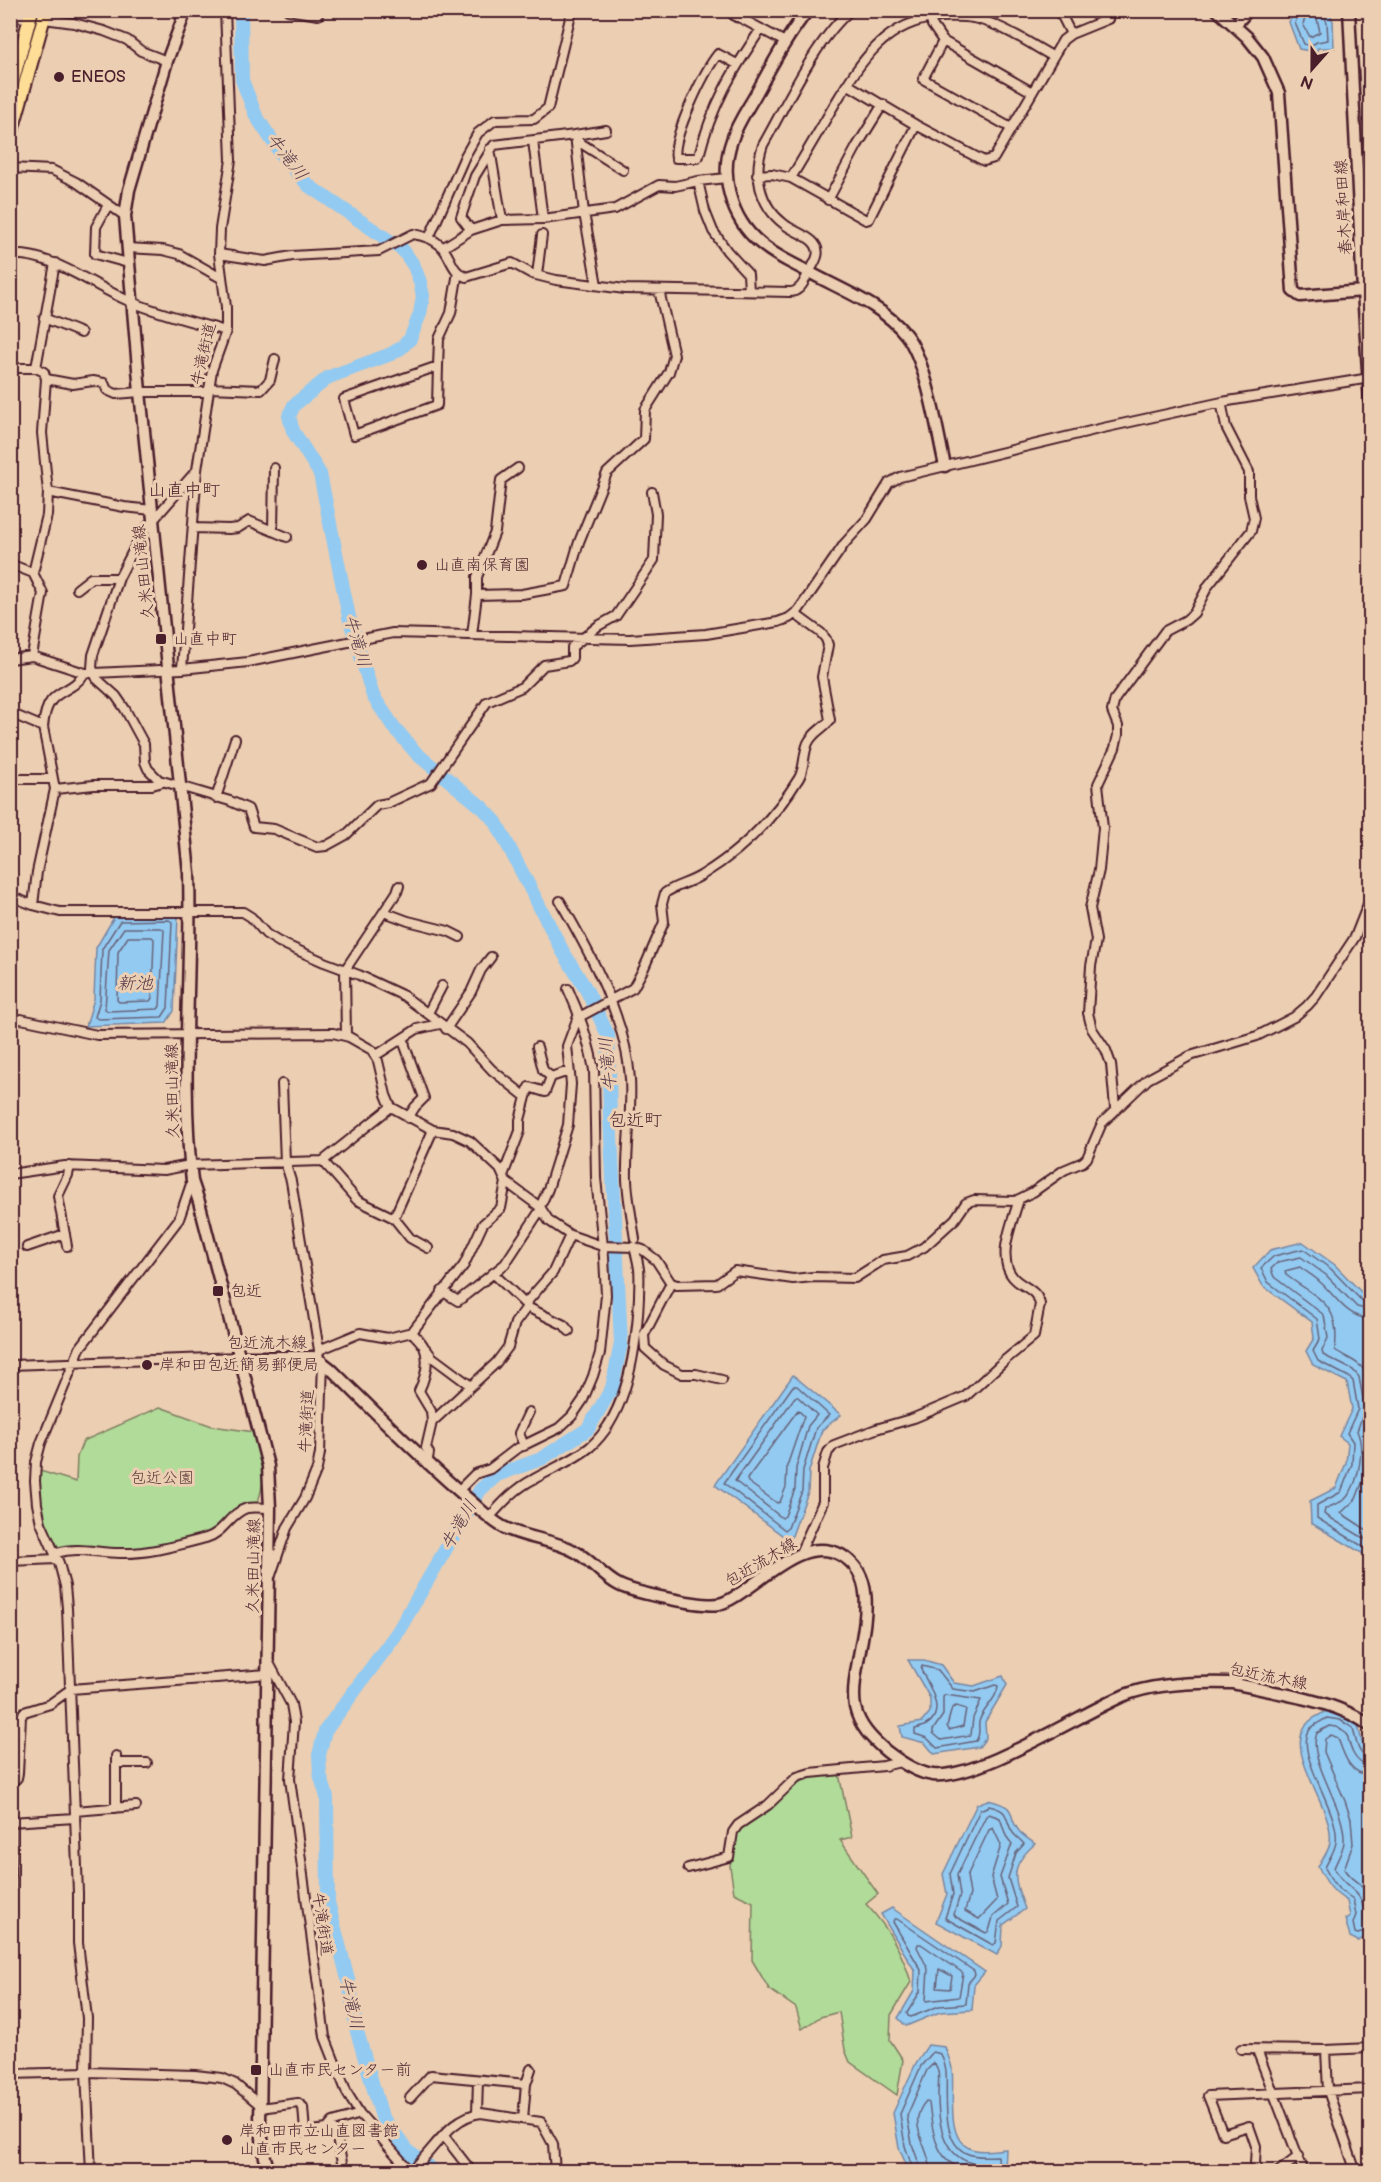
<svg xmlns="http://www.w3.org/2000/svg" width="1381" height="2182" font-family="'Balsamiq Sans','Klee One',sans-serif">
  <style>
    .green { fill: #b1db98; stroke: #7e7d62; stroke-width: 1.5 }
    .water { fill: #93caf1; stroke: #7686a2; stroke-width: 1.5 }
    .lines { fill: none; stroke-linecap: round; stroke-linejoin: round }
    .shore { stroke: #67637a; stroke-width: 1.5 }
    .river { stroke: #93caf1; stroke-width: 14 }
    .street-casing { stroke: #4a1f2b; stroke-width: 12 }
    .secondary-casing { stroke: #4a1f2b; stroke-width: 15 }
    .primary-casing { stroke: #4a1f2b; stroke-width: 16 }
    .street { stroke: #ecceb2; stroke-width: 8 }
    .secondary { stroke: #ecceb2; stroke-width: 10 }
    .primary { stroke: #fedd96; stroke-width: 12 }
    .poi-dot { fill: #4a1f2b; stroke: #ecceb2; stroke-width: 2 }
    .labels { text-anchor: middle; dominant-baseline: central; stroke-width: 6; stroke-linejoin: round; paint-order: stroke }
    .poi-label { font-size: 16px; fill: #4a1f2b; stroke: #ecceb2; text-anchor: start }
    .street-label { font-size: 16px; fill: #4a1f2b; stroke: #ecceb2 }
    .park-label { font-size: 16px; fill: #593b3b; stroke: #ecceb2 }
    .water-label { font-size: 18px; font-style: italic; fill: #553949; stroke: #ecceb2 }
    .neighbourhood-label { font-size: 18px; fill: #4a1f2b; stroke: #ecceb2 }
  </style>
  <rect width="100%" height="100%" fill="#ecceb2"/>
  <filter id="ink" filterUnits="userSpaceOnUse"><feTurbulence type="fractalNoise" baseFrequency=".0167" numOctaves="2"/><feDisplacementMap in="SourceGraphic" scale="12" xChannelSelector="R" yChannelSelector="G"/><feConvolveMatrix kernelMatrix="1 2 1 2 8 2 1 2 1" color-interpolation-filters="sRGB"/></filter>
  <g filter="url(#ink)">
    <!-- green -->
    <path class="green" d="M1370,56V196L1364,57Z
      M160,1407L212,1426L254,1432C261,1460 268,1476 257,1504L247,1505L211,1533L189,1539L129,1550L113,1551L79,1545L59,1548C41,1519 40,1503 37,1470L76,1482L77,1457L83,1441Z
      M839,1774L852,1837L840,1840L878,1894L866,1904C888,1928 902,1951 911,1982L891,2015L890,2040L903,2060L897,2095L850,2062L845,2050L839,2012L820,2017L802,2029L796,2008L769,1989L752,1960L753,1902L734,1893L730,1866L736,1835L743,1826L769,1810L795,1784L810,1777Z"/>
    <!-- water -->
    <path class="water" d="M1295,11L1329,12L1333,21L1334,48H1318L1316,52L1299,49L1289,22Z
      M174,914L178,917L174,1011L166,1023L86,1026L94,999L96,948L113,919V915Z
      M1303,1242L1335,1265L1365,1296L1370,1297V1558L1311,1523L1310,1501L1336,1488L1346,1463L1348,1443L1339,1436L1352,1409L1347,1382L1313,1365L1306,1351L1314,1338L1312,1322L1263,1286L1253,1268L1270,1250Z
      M793,1375L841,1415L822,1430L809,1471L808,1492L790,1541L715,1485Z
      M908,1660H924L941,1665L954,1683L974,1686L1003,1676L1007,1685L985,1722L986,1738L979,1747L934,1754L925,1743L902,1737L900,1726L922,1722L930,1712V1698Z
      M1326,1711L1342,1714L1358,1725L1362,1742L1370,1756V1935L1358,1941L1350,1937L1345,1919L1350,1916L1347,1901C1332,1892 1326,1882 1318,1866C1323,1859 1329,1850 1330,1842C1335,1807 1282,1753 1307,1724C1311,1718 1320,1715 1326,1711Z
      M988,1800C1021,1808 1005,1813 1019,1831C1023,1836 1030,1840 1035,1844C1008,1867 1014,1879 1025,1909L1003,1925L1002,1946L997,1955L936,1922L947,1894L943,1874L977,1804Z
      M892,1908L985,1972L974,1985L972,2010L940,2012L906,2026L898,2018L914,1991L915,1971L881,1914Z
      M928,2045L945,2047C947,2054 951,2062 952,2069C955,2090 945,2137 969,2148C980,2153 994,2150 1006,2149L1005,2171H909L899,2148L893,2113L916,2063Z"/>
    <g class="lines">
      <!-- shore -->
      <path class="shore" d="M1300,10L1295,23L1304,44L1310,46L1317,42L1328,40L1327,23L1323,10
        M1308,10L1303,24L1310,37L1320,32L1315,10
        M120,921L169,920L172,922L168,1008L162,1017L98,1019L95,1017L100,1000L102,949Z
        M124,928H161L164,930L160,1006L158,1009L108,1011L105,1009L109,950Z
        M128,937H152L154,939L152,998L150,1001L119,1002L117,1000L118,952Z
        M1370,1303L1362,1301L1331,1269L1303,1249L1274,1256L1261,1268L1268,1282L1317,1319L1320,1339L1313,1351L1318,1361L1349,1377L1353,1381L1358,1409L1347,1433L1353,1442L1352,1464L1341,1492L1317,1505V1518L1370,1551
        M1370,1310L1357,1307L1326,1275L1301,1257L1278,1262L1271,1269L1274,1277L1324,1315L1328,1338L1322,1351L1323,1355L1353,1370L1359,1377L1365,1409L1357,1431C1365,1448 1359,1482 1347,1497C1342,1503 1332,1505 1325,1509L1324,1514L1370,1542
        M1370,1319C1347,1318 1336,1296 1320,1282C1314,1276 1306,1272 1300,1267L1285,1271L1286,1275C1319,1300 1341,1303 1335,1350C1354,1363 1365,1361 1370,1387
        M793,1386H797L829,1415L816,1428L803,1470L802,1491L788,1528L785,1530L724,1483Z
        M795,1397H798L817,1415L808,1426L796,1468L795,1489L785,1516L782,1518L735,1481Z
        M798,1410L804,1416L787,1466L786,1487L780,1502L777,1503L748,1482L747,1479Z
        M1370,1423L1367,1431L1370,1444L1367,1470L1356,1499L1341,1513L1370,1532
        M922,1666L938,1670L953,1689L975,1692L995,1685L998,1686C997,1700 982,1709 979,1722C978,1730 981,1734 976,1741L937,1748L927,1738L915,1734V1729C951,1721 932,1690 921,1670Z
        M945,1695L981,1700L973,1718L971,1735L941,1740L933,1733V1730L943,1715V1697Z
        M956,1706L966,1709L963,1726L949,1730L947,1726L952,1708Z
        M1370,1758C1357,1756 1356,1739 1353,1728L1340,1720L1327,1718C1322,1721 1315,1724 1311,1728C1291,1751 1341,1811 1336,1842C1335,1851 1328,1860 1325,1868L1332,1881L1339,1889L1353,1899L1356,1915L1353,1923L1355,1933L1358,1934L1370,1930
        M1370,1766C1354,1764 1350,1748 1347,1734L1337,1727L1329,1726L1317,1733C1306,1760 1346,1806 1344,1842C1343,1851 1337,1860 1334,1868C1346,1893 1365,1886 1364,1921L1370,1922
        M1370,1775C1349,1774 1344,1755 1338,1738L1331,1735L1325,1739L1324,1752L1345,1801L1351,1819L1353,1844L1344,1869C1353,1884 1366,1882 1370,1903
        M989,1806C1012,1811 1003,1818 1013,1833C1016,1837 1021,1840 1024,1844L1016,1853L1008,1878L1017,1907L999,1921L996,1943L993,1945L945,1918L953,1894L950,1874L980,1810Z
        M989,1814L1000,1818L1006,1836L1012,1844L1000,1877L1008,1904L993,1917L989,1931L986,1933L956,1917L954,1914L960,1895L957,1875L986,1816Z
        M993,1828L1001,1845L991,1877L997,1900L979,1919L965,1911L970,1894L967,1876L989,1830Z
        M894,1919H897L974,1971L975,1975L968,1983L966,2004L939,2006L911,2017L908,2016L907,2013L920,1992L921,1970L893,1922Z
        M918,1944H921L963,1973L959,1997L926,2001L928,1969L917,1947Z
        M939,1969L952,1976L950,1989L937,1988Z
        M914,2172L905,2146L900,2114L921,2066L933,2052L941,2054C943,2059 945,2065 946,2071C948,2094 940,2141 966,2153C976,2158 988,2156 998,2156L999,2172
        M922,2172L912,2144L907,2116L927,2070L934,2063C941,2071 938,2084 938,2095C938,2131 946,2166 989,2165L991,2172
        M931,2172C930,2147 905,2124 926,2101L929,2103C933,2134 935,2164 971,2172"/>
      <!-- river -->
      <path class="river" d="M241,10L242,80L256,116L283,157L309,186L403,250L414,266L420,282L423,296L420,314L410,339L401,348L391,354L329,377L294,405L289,416L293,431L320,474L349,617L373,696L393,726L417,754L483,808L496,822L562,950L587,991L608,1035L610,1115L621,1343L612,1388L588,1429L541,1459L497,1475L480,1490L397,1633L325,1731L319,1755L320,1774L327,1797L328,1902L350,1987L356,2028L382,2117L409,2152L436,2172"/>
      <!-- street casing -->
      <g class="street-casing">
        <path id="street" d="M288,10L318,15
          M929,10L932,25L943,41L1032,92
          M1055,10L1062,16L1071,34
          M737,16L785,42
          M10,17L31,18
          M44,19L74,23L104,31L127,40L141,51L167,61
          M943,41L923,79L1011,128
          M737,64L718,54C705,70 671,138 676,158H697L699,156C711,107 733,70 761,29
          M847,84L916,125L984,161L994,158L1063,40L1071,34L1108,19L1106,10
          M533,141L543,219
          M490,149L502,220
          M10,168L52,170L76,182L125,216
          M757,175L772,174L791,178L866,220L869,219L916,125
          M727,178L698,181L705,211L713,231L727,251L748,274L749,291
          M791,178C805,155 819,131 833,107C860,63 884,21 941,17C952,17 962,16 973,18C1001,24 1027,42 1052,56
          M828,200L857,146L883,104
          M108,205L96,227L95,254L128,263
          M1360,217H1370
          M471,230L461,217L475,176L494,145L575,135L579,142L623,170
          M429,238L465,156L478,133L495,120L534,119L548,108L572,10
          M444,247L471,230L502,220L543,219L615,209L659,185L675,186L698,181
          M127,248L163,250L179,254L221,278
          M219,254L265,261L292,256L379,251L413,234C457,241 443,268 466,277L512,263L532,274L556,280L625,289L790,292C792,292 796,291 798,289C803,286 805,279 808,274C814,263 824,252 812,241C804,234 793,231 784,224C759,205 753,174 763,145C786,105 816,39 851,10
          M10,255C49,251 93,286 129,301C160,314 193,322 226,331
          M537,275L542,235
          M597,285L584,213L575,135L606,130
          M44,318L81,333
          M438,366L437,405L354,435L344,399Z
          M438,366L439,339L451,313L458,272
          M10,368H36L44,372L46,379L42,433L48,492L47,515L33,573L43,593L32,656
          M36,368L55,263
          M46,379L73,384L93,381L104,383L107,390L116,394L140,392H208
          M209,388L261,390L270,380L275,359
          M197,470L142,533L119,578L93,655L92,668L97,679L116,696L125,709L144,744L145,762L148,769L159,780L230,801L248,809L254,827L274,829L317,847L326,846L346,835L377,805L388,803L431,783L487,702L522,687L544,665L569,661L572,658V647L598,626L616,616L654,560L656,514L652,492
          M48,492L124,507L152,510
          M194,528L229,529L238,528L249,521L287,537
          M273,531L274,468
          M10,564L33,573
          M77,589L91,578H119
          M477,595V577L495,532L501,480L518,468
          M472,635L477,595L522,594L566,586L579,542L607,473L644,439L645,410L669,372L674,355L659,290
          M10,659L32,656L85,673H94L182,669L248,662L393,633L630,639L706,634L778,622L789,618L798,611L845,543L867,519L889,483L900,477L1103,428L1222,402L1370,378
          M182,669L197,470L212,370L226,331V307L219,254L220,229L231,160L225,10
          M10,713L43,727
          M10,779H53
          M55,789L94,785H152L163,782
          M216,798L235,739
          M10,896L33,905L60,912H243L251,917L266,934L279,942L324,962L359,975L404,996L467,1043L492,1070L526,1097L520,1120V1131L504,1173
          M560,901C590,953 626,1018 630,1079C632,1113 626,1146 627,1180C628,1200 632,1219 635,1239
          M33,905L37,872L55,789L43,727C47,685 68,698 85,673
          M384,912L408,921L448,931L460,937
          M428,1013L442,986
          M10,1024L13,1020L21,1019L97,1035L333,1033L349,1037L372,1050L378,1061L386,1095L391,1107L433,1130L453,1133L470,1141L500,1169L506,1182L540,1207L549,1221L570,1235L602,1246L634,1247L643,1250L656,1260L671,1283L677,1285L717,1284L735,1271L793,1279L813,1277L855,1278L883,1260L907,1256L924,1247L955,1219L966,1203L974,1200L1015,1201L1033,1192L1064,1170L1083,1162L1087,1158L1102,1123L1148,1079L1190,1056L1257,1036L1294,1017L1307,1006L1316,996L1355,937L1370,899
          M446,1029L471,992L481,970L491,957
          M346,1036L345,970L397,892L399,886
          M404,1038L405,1046L424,1098L415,1107L408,1118
          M537,1047L543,1070L551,1077
          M375,1056L417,1029L440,1024
          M282,1084L285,1162L291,1181L319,1350L318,1359
          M526,1097L529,1087L545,1092L551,1077L569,1071
          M1115,1108L1111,1064L1106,1050L1092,1029L1088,1013L1091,966L1096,940L1090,908L1099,870L1103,828L1098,784L1115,748L1118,735V726L1112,711L1115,699L1165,631L1186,620L1194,613L1208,586L1251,531L1254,518L1249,496V472L1226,427L1222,406
          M323,1161L357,1200L394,1218L410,1238L428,1248
          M10,1174L65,1166L164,1170L190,1165L323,1161L391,1107
          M540,1207L548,1189L568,1125L571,1084L567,1046L579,1014L583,1015L633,988L644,968L664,922L662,904L665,893C676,885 690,883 702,875C741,851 775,817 799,778C805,768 803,754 808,743C813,732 823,729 830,720L822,677L828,645L826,639L821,633L795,614
          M394,1218L433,1130
          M67,1246L58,1196L68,1175L70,1166
          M27,1247L65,1234
          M493,1273L525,1304
          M671,1283L644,1335L645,1348L664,1365L682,1374H696L722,1380
          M442,1291L458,1301L505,1264L541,1209
          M527,1307L564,1325L569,1331
          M412,1332C415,1336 422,1342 424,1347C430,1361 425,1378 419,1391L431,1411L432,1422
          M426,1349L432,1357L471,1386
          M319,1350L360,1333L388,1338L412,1332L464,1265L483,1224L501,1208L506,1182
          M10,1365L240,1357
          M524,1446L519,1433L529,1412
          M427,1464L429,1453L426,1448L432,1422L496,1363L508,1347L515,1323L527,1307L525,1304L553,1272L570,1235
          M458,1491L475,1474L490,1469L516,1449L559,1428L572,1416L583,1400L593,1376L600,1353L606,1295L604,1257L596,1178L594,1070C589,1042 580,1015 568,989
          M489,1518C502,1503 516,1488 534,1479C553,1468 573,1461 590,1447C628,1414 637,1344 639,1297C639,1288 640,1278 639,1269C638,1262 636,1254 634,1247
          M56,1553C79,1546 96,1553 120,1553C148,1554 179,1545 206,1538C224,1533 230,1513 247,1508C254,1507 263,1508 270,1508
          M800,1553L823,1502V1468L828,1452L834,1445L876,1429L914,1418L966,1396L1005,1360L1034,1336L1040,1304C1037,1291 1026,1288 1017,1281C993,1262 1013,1222 1019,1199
          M10,1561L57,1559
          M271,1575L287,1528L305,1498L317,1469L320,1453L323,1361
          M268,1661L291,1704L294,1722L290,1779L325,2037L347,2093L360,2114L411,2172
          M116,1756V1808
          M116,1763H147
          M10,1784L17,1778L18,1773L21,1717L24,1712L50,1704L71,1689L268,1674
          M10,1785L11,1914
          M75,1811L136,1806
          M10,1822L75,1818
          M688,1868L729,1857L733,1832L738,1825L768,1805L797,1777L810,1773L884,1766L900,1762
          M1241,2049L1326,2050L1370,2048
          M1257,2050L1304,2172
          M1326,2050L1328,2091L1356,2172
          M10,2074L86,2072L195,2075L222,2078L235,2084L260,2105
          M410,2098L431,2075L526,2084
          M260,2108L298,2103L303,2107L305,2132L327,2129L333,2122L360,2114
          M477,2113L478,2080
          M523,2119L526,2084L531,2069
          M331,2126L336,2134L344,2172
          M444,2136L472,2172
          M538,2169L539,2172
          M91,2172L86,2072L87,2018L78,1943V1893L67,1608L65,1586L59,1563L41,1523L37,1504L35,1481L36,1462L41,1443L80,1348L179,1219L192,1181
          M410,2172C432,2153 450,2116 481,2113L541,2122L553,2144L555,2172
          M1259,2172L1255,2163L1256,2146L1249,2126L1223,2134L1208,2096L1370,2089
          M1278,2172L1299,2156"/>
      </g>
      <!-- secondary casing -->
      <g class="secondary-casing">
        <path id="secondary" d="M186,10L167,61L129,190L125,216L140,392L189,873C192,975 180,1079 192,1181L199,1202L268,1466L270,1508L260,2122L264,2154L269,2172
          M730,10L737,16
          M808,10C788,35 773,63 757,92C749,107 737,123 732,140C719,176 731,219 760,243C774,255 791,263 807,271C841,290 882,304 906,335C927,362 937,431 945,466
          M1217,10L1247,37L1263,57L1279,93L1293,291L1300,296L1363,291
          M1349,10L1363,291L1370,402
          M1235,25L1248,10
          M240,1357H313L318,1359L331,1369C375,1412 418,1456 466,1497C478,1507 489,1519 503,1527C526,1539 554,1539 576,1552C592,1561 603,1577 619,1585C635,1593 702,1607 719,1604C728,1602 738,1595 745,1590C772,1572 807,1537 841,1555C892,1583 847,1664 855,1707C859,1726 872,1739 886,1751C899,1761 916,1773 933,1775C977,1780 1080,1714 1125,1695C1155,1683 1201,1682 1232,1683C1274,1693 1338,1700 1370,1726"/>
      </g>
      <!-- primary casing -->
      <g class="primary-casing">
        <path id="primary" d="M10,91L32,10
          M10,138L46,10"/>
      </g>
      <!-- street -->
      <use href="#street" class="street"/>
      <!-- secondary -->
      <use href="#secondary" class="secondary"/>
      <!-- primary -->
      <use href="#primary" class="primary"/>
    </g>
  </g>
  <!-- markers -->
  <g class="poi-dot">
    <circle cx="59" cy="77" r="6"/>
    <circle cx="422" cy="565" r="6"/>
    <rect x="155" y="633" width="12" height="12" rx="3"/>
    <rect x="212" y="1285" width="12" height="12" rx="3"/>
    <circle cx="147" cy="1365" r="6"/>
    <rect x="250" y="2064" width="12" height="12" rx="3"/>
    <circle cx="227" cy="2140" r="6"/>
  </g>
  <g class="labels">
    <!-- poi labels -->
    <g class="poi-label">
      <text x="71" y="77">ENEOS</text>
      <text x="434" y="565">山直南保育園</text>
      <text x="173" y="639">山直中町</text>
      <text x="230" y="1291">包近</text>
      <text x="159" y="1365">岸和田包近簡易郵便局</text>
      <text x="268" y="2070">山直市民センター前</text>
      <text x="239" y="2131">岸和田市立山直図書館<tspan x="239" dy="18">山直市民センター</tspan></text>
    </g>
    <!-- street labels -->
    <g class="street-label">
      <text transform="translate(1344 207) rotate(-93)">春木岸和田線</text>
      <text transform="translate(204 354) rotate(-77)">牛滝街道</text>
      <text transform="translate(144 572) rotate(-96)">久米田山滝線</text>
      <text transform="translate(173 1091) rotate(-91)">久米田山滝線</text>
      <text x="267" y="1343">包近流木線</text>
      <text transform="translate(307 1421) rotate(-87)">牛滝街道</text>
      <text transform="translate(761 1563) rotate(-31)">包近流木線</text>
      <text transform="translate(254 1566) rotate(-89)">久米田山滝線</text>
      <text transform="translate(1268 1677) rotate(11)">包近流木線</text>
      <text transform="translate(322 1924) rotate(82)">牛滝街道</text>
    </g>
    <!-- park labels -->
    <g class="park-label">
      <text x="162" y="1478">包近公園</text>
    </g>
    <!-- water labels -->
    <g class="water-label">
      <text transform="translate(287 157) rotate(52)">牛滝川</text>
      <text transform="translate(357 641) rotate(74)">牛滝川</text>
      <text x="135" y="983">新池</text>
      <text transform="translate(608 1064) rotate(-95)">牛滝川</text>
      <text transform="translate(459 1525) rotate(-60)">牛滝川</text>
      <text transform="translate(351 2003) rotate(77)">牛滝川</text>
    </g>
    <!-- neighbourhood labels -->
    <g class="neighbourhood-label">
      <text x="184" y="490">山直中町</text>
      <text x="635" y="1120">包近町</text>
    </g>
  </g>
  <!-- margin -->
  <rect width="1381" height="2182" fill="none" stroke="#ecceb2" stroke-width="36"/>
  <rect x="18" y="18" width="1345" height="2146" fill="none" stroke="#4a1f2b" stroke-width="2" filter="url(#ink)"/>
  <!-- north arrow -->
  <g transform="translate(1312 69) rotate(201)" stroke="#ecceb2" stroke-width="4.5" paint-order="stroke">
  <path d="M0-4.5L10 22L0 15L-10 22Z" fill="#4a1f2b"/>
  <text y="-9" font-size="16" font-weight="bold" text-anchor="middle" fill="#4a1f2b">N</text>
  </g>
</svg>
